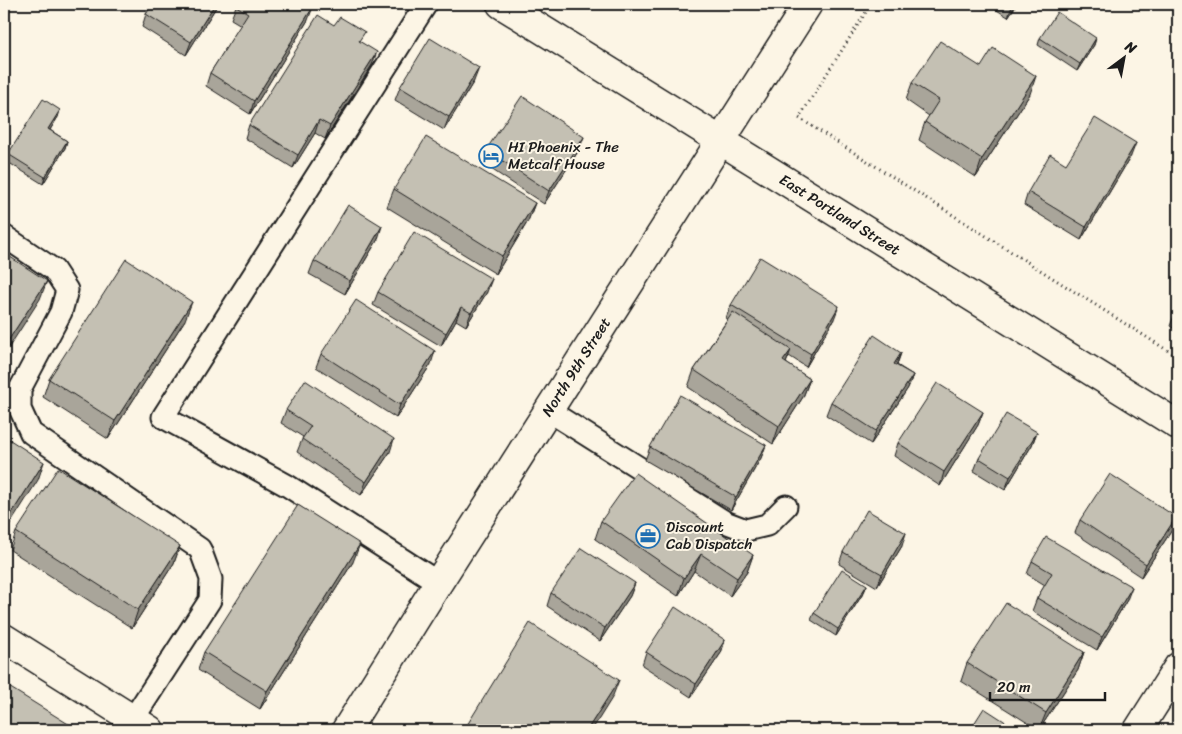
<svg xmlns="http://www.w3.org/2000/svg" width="1182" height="734" font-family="Sriracha,sans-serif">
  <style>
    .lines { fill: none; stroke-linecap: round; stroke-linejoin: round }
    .lane-casing { stroke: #1c1c1c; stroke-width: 25 }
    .street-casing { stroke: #1c1c1c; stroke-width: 31 }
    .secondary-casing { stroke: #1c1c1c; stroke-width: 31 }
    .path { stroke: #1c1c1c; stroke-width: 3; stroke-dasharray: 1 4; stroke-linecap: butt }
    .lane { stroke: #fcf5e5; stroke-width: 21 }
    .street { stroke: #fcf5e5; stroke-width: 28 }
    .secondary { stroke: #fcf5e5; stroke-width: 28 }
    .wall { fill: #a9a59a; stroke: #1c1c1c }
    .shaded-wall { fill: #89867d; stroke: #1c1c1c }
    .building { fill: #c4c0b3; stroke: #1c1c1c }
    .labels { text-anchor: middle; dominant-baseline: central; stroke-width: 4; stroke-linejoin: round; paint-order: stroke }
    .poi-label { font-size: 15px; fill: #1c1c1c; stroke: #fcf5e5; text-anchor: start }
    .street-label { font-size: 15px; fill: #1c1c1c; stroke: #fcf5e5 }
  </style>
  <rect width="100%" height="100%" fill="#fcf5e5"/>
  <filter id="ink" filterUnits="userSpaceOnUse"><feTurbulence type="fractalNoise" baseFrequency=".02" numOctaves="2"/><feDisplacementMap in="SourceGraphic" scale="10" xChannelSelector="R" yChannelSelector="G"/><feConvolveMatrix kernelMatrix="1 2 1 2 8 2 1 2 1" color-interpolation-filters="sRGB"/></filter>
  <g filter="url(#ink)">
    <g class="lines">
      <!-- lane casing -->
      <g class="lane-casing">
        <path id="lane" d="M426,4L163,417L288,486L439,583
          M4,236L54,270L67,290L61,312L20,389V409L31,433L200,549L211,579L210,600L133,719
          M549,411L725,522L746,530L767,525L786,506"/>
      </g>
      <!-- street casing -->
      <g class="street-casing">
        <g id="street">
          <path id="s1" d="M501,4L1178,425"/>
          <path id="s2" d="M346,730L435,588L808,4"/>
          <path d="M1138,730L1178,667"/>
        </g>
      </g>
      <!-- secondary casing -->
      <g class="secondary-casing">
        <path id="secondary" d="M4,638L150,730"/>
      </g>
      <!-- path -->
      <path class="path" d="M871,4L799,118L1178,357"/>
      <!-- lane -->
      <use href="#lane" class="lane"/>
      <!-- street -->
      <use href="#street" class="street"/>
      <!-- secondary -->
      <use href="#secondary" class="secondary"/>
    </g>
    <!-- wall -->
    <path class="wall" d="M153,4H218L186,55L142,27L146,14Z
      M701,4H708L706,7Z
      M987,4H1017L1008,17Z
      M236,6L308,20L250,114L206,86L210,73L241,25L231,19Z
      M1040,38H1096L1094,45L1077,71L1038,45Z
      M361,42L372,65L325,139L315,133L293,168L245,138L249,125Z
      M981,67L1030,94L976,177L919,140L925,122L929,116L906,100L912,83Z
      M474,81L444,130L395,100L400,87Z
      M60,110L58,117L50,130L67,141L65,148L43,184L6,161L8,154Z
      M486,150H579L544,204L482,163Z
      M1131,156L1081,240L1024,205L1028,192L1066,164Z
      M394,189L535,203L528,221L496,274L387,207Z
      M378,239L345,294L309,274L314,261Z
      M378,292H487L466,326L456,320L441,346L373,305Z
      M731,305L834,319L806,367L789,356L786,363L810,379L803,397L773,444L688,387L694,370L728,319L726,318Z
      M1178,307V331L1170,326L1175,313Z
      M185,320L108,439L43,397L49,379Z
      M901,353L897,365L913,375L908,388L871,444L826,415L831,402Z
      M321,354L431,364L396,418L316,367Z
      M286,410L390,452L361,495L297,452L303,437L281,423Z
      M983,412L978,425L940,486L894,456L898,443Z
      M1037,432L1032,445L1005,490L974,471L979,458Z
      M766,445L761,458L731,510L645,460L650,447Z
      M1080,520L1172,530L1141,577L1075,533Z
      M601,521L753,555L747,572L730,596L694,571L678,596L595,539Z
      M16,532L180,546L174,563L132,628L10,550Z
      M902,546L877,587L839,564L843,552Z
      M1032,561L1127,600L1097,650L1032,611L1037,598L1045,585L1027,574Z
      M353,562L260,709L198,670L204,652Z
      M635,583L630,596L600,641L547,606L551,593Z
      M867,585L864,592L836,636L811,620L814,613Z
      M725,640L721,653L691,697L642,665L646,652Z
      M1084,652L1078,670L1039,730L961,681L967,663Z"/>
    <!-- shaded-wall -->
    <path class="shaded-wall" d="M215,4H218L186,55L191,42Z
      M1013,4H1017L1008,17Z
      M313,7L308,20L250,114L254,101Z
      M1096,38L1094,45L1077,71L1080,64Z
      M377,52L372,65L325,139L330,126Z
      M479,68L474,81L444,130L449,117Z
      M1036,76L1030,94L976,177L982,159Z
      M60,110L58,117L46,136L48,129Z
      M319,120L315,133L293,168L298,155Z
      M584,137L579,150L544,204L549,191Z
      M67,141L65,148L43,184L45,177Z
      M1136,143L1131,156L1081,240L1086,227Z
      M535,203L528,221L496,274L502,256Z
      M382,226L378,239L345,294L350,281Z
      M492,279L487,292L466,326L471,313Z
      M47,281L40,299L4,355V347Z
      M192,302L185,320L108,439L115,421Z
      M839,306L834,319L806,367L811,354Z
      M461,307L456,320L441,346L446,333Z
      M791,350L784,368L783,361Z
      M435,351L431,364L396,418L400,405Z
      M901,353L896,366L894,364Z
      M913,375L908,388L871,444L876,431Z
      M810,379L803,397L773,444L779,426Z
      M983,412L978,425L940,486L944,472Z
      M1037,432L1032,445L1005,490L1010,477Z
      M394,439L390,452L361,495L366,482Z
      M766,445L761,458L731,510L736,497Z
      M44,462L38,480L4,534V528L5,524Z
      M1176,517L1172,530L1141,577L1146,564Z
      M906,533L902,546L877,587L882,574Z
      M360,544L353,562L260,709L267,691Z
      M180,546L174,563L132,628L138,610Z
      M701,554L694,571L678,596L684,578Z
      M753,555L747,572L730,596L737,578Z
      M635,583L630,596L600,641L605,628Z
      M867,585L864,592L836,636L838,629Z
      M1132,587L1127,600L1097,650L1102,637Z
      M725,640L721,653L691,697L696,684Z
      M1084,652L1078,670L1039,730L1046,713Z
      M619,680L612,698L592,730H587Z"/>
    <!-- building -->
    <path class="building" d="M153,4H215L191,42L146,14Z
      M237,4H307L313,7L254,101L210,73L248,13L236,6Z
      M1057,12L1096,38L1080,64L1040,38Z
      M318,15L334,25L340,17L365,32L359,41L377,52L330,126L319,120L298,155L249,125Z
      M430,38L479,68L449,117L400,87Z
      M940,41L981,67L993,48L1036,76L982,159L925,122L939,100L912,83Z
      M522,96L584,137L549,191L486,150Z
      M43,99L60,110L48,129L67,141L45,177L8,154Z
      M1095,118L1136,143L1086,227L1028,192L1050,154L1066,164Z
      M426,137L535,203L502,256L394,189Z
      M348,205L382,226L350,281L314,261Z
      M414,232L492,279L471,313L461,307L446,333L378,292Z
      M4,253L47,281L4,347Z
      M760,257L839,306L811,354L731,305Z
      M126,259L192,302L115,421L49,379Z
      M356,300L435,351L400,405L321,354Z
      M1178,307V315L1175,313Z
      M733,312L791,350L783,361L810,379L779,426L694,370Z
      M874,335L901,353L894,364L913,375L876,431L831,402Z
      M305,380L394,439L366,482L302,439L311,426L286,410Z
      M937,383L983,412L944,472L898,443Z
      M680,395L766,445L736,497L650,447Z
      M1006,414L1037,432L1010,477L979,458Z
      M4,436L44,462L5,524L4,523Z
      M58,468L180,546L138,610L16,532Z
      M635,473L753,555L737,578L701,554L684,578L601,521Z
      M1110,474L1176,517L1146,564L1080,520Z
      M298,505L360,544L267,691L204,652Z
      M867,510L906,533L882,574L843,552Z
      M1046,537L1132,587L1102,637L1037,598L1052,573L1032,561Z
      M581,548L635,583L605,628L551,593Z
      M842,569L867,585L838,629L814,613Z
      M1006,603L1084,652L1046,713L967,663Z
      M675,607L725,640L696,684L646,652Z
      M530,623L619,680L587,730H582L579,728L578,730H464Z
      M4,684L78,730H4Z
      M984,708L1018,730H970Z"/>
  </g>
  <!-- icons -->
  <defs>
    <g id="hotel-ring" transform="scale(1.25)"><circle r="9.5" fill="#fcf5e5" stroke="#1f6fb2" stroke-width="1.5"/><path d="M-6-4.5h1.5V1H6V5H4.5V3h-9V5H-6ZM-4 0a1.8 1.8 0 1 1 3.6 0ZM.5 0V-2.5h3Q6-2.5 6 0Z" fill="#1f6fb2"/></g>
    <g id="office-ring" transform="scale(1.25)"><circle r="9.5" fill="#fcf5e5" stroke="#1f6fb2" stroke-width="1.5"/><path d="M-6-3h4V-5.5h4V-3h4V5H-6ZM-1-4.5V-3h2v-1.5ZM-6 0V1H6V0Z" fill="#1f6fb2"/></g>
  </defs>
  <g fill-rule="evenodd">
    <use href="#hotel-ring" x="491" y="156"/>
    <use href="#office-ring" x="648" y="536"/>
  </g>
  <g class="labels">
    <!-- poi labels -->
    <g class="poi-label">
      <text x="508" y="147">HI Phoenix - The<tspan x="508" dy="17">Metcalf House</tspan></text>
      <text x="666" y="527">Discount<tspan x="666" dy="17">Cab Dispatch</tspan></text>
    </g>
    <!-- street labels -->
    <g class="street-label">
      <text stroke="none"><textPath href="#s1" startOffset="399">East Portland Street</textPath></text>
      <text stroke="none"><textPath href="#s2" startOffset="430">North 9th Street</textPath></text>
    </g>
  </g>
  <!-- margin -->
  <rect width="1182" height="734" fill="none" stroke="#fcf5e5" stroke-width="20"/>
  <rect x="10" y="10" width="1162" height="714" fill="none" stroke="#1c1c1c" stroke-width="2" filter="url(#ink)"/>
  <!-- north arrow -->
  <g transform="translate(1124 58) rotate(32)" stroke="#fcf5e5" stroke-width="4" paint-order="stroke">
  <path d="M0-4L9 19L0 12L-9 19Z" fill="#1c1c1c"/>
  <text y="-8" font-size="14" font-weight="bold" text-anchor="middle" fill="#1c1c1c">N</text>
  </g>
  <!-- scale -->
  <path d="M990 692v8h115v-8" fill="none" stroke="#1c1c1c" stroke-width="2.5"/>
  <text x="997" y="692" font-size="15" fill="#1c1c1c" stroke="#fcf5e5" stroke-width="4" paint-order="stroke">20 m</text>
</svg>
